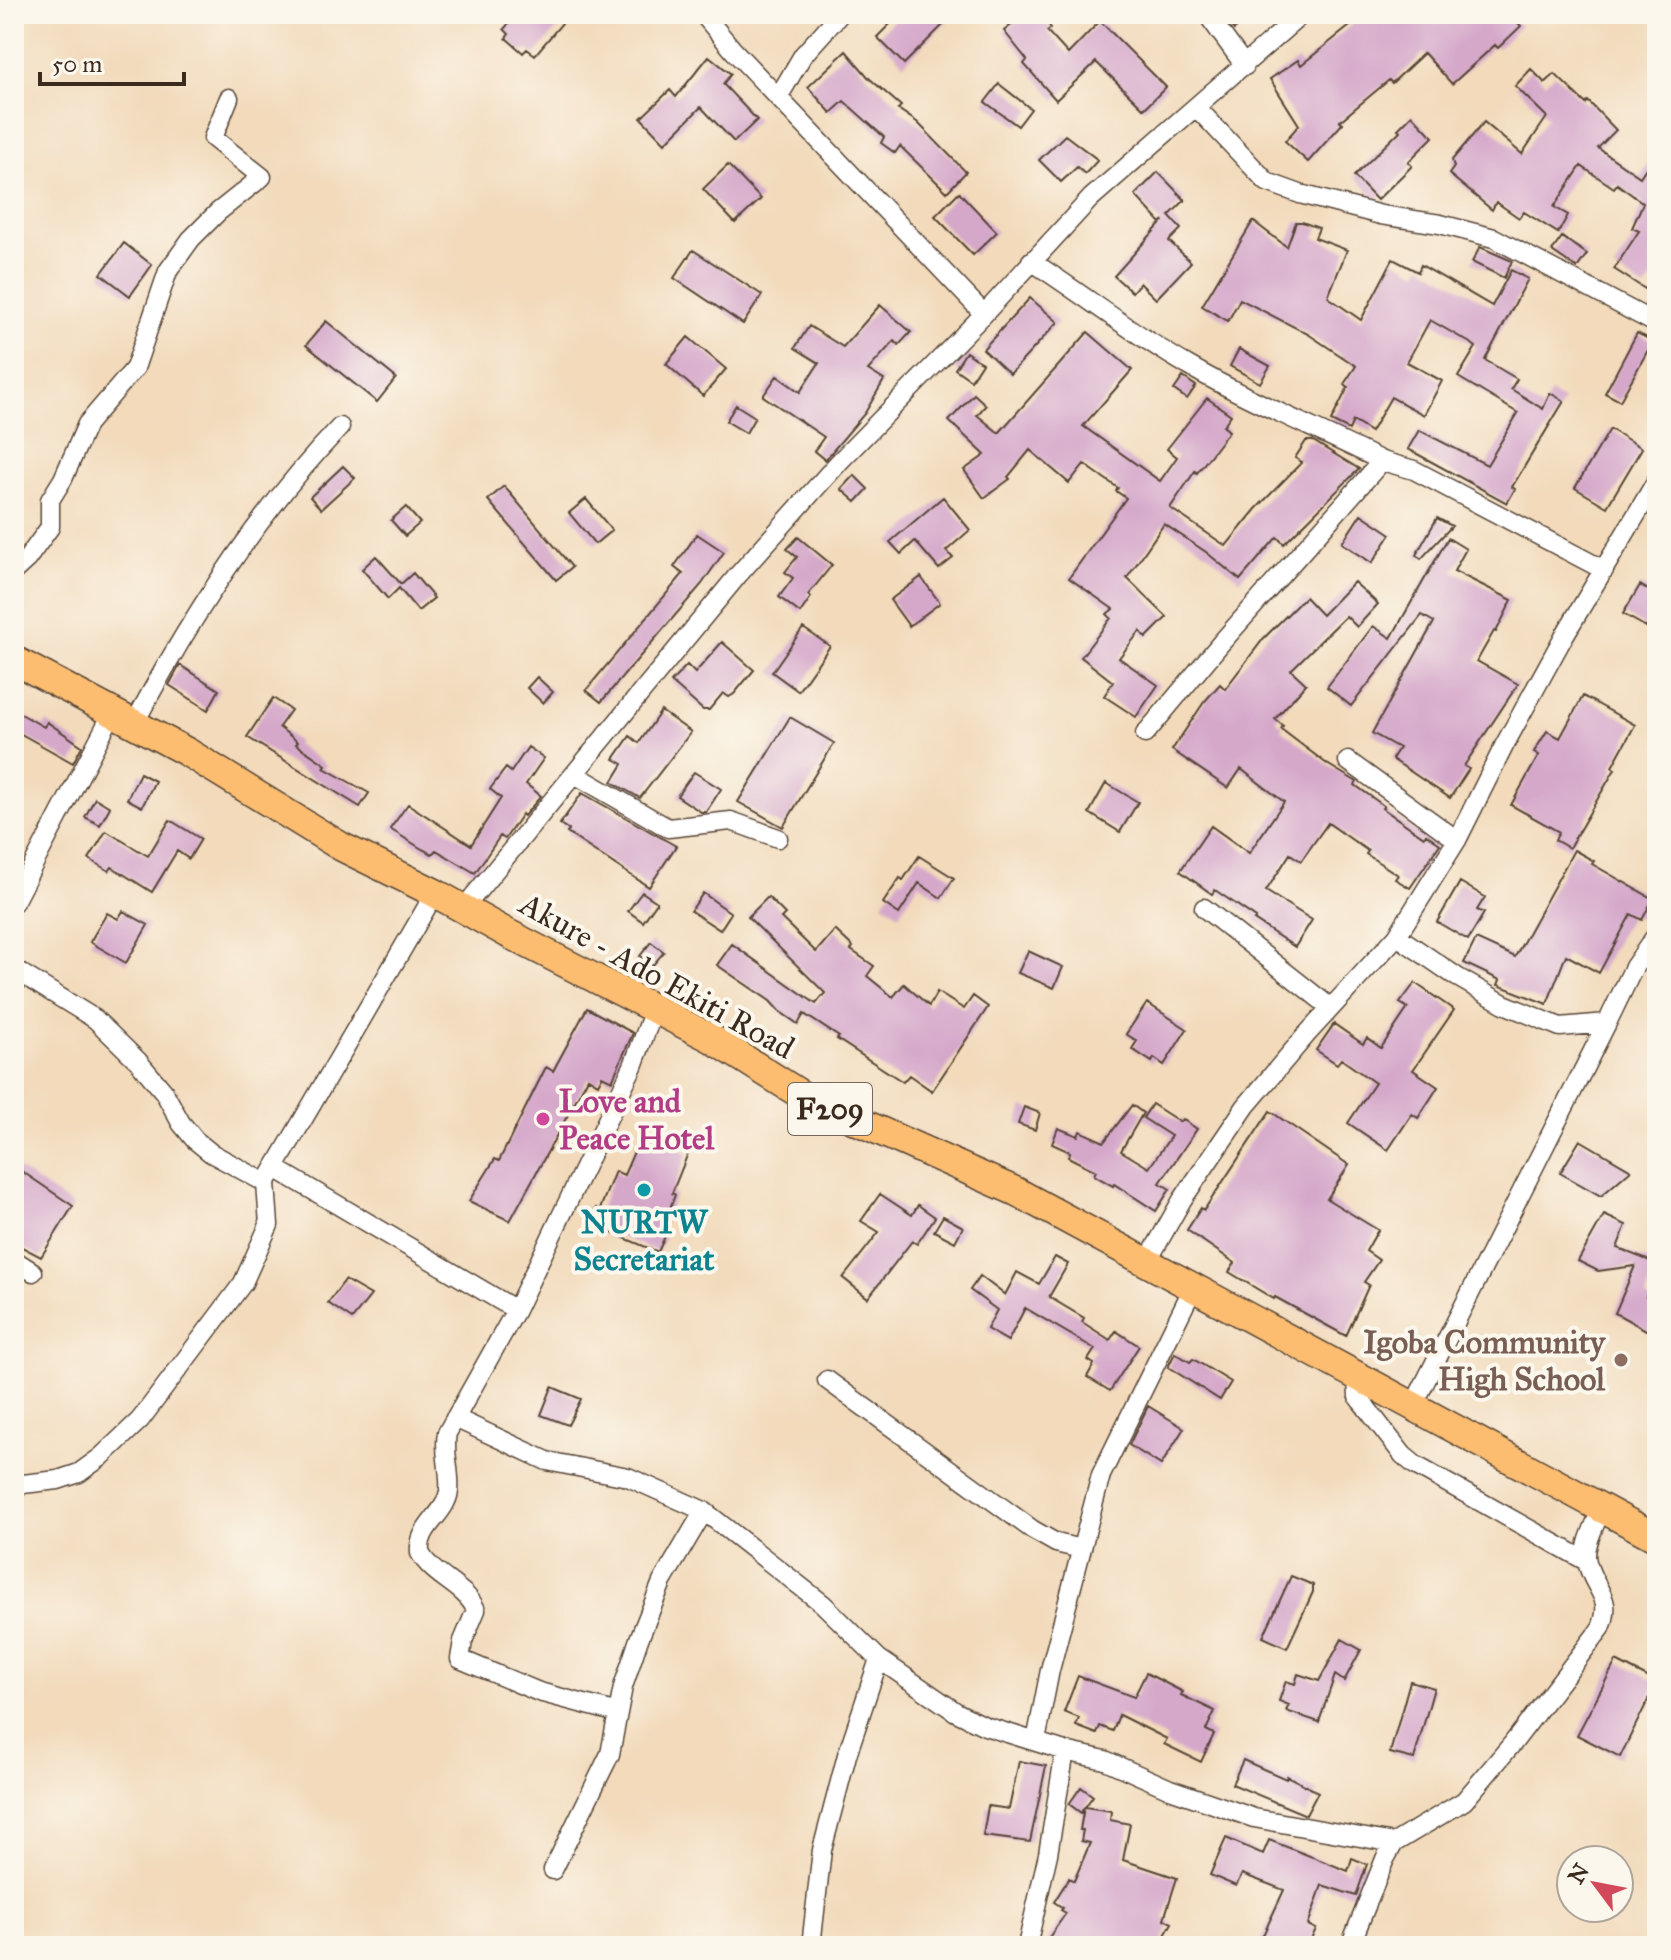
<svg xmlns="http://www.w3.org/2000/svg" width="1671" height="1960" font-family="'IM FELL Great Primer',serif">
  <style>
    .building { fill: #d5a8ca }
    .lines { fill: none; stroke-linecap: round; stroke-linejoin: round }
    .street-casing { stroke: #564436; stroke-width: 21 }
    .primary-casing { stroke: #564436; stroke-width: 31 }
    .street { stroke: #fff; stroke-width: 18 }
    .primary { stroke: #fcbd6f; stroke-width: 28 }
    .hotel-dot { fill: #d1479c; stroke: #fbf7ec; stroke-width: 3 }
    .culture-dot { fill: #0f9aa8; stroke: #fbf7ec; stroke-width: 3 }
    .education-dot { fill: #8d6e63; stroke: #fbf7ec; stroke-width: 3 }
    .labels { text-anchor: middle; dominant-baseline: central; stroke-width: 8; stroke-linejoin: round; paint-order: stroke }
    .shield { fill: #fbf7ec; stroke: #75685c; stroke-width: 2 }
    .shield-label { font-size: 30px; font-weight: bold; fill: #3b2a1e }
    .street-label { font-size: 32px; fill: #3b2a1e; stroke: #fbf7ec }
    .hotel-label { font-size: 32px; font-weight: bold; fill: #b23c85; stroke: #fbf7ec; text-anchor: start }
    .culture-label { font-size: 32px; font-weight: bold; fill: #0d838f; stroke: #fbf7ec }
    .education-label { font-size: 32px; font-weight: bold; fill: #785e54; stroke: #fbf7ec; text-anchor: end }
  </style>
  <rect width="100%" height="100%" fill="#fbf7ec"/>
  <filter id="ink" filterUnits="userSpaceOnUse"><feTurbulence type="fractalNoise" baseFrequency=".0125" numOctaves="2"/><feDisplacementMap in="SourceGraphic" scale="16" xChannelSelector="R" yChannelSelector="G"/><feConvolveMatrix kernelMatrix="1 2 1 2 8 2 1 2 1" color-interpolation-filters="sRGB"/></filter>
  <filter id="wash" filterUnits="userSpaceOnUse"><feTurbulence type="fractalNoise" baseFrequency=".006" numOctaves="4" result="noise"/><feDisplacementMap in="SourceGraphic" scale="32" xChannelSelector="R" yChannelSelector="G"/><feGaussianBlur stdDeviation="1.8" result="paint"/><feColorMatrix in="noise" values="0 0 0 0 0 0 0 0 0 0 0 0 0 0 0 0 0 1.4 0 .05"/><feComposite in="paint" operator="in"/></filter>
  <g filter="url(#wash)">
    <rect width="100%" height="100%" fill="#f2dabb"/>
    <g id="blocks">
      <!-- building -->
      <path class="building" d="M517,14H553L563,22L535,55L527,49L523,53L506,38L509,34L504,29Z
        M900,14H954L904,64L877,37Z
        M1025,14H1040L1051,28L1047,31L1068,54L1100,21L1166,87L1144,109L1096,62L1056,100L1024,64L1027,60L1004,31Z
        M1222,14H1254L1234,30Z
        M1365,14H1510L1521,26L1498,48L1495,45L1452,84L1424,53L1392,83L1389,80L1340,121L1343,123L1308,162L1285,141L1299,125L1270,79L1298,60L1301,65Z
        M846,51L869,78L901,106L898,109L917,122L966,172L947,192L900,146L895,153L881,143L884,137L844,101L831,113L808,87Z
        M709,56L731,74L723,84L757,120L734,142L701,107L665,143L641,118L670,90L676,97Z
        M1531,69L1545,83L1555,74L1586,104L1588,101L1616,130L1598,148L1640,177L1657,151V271L1645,289L1614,269L1639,231L1632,228L1643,203L1617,184L1614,188L1581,166L1554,207L1568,215L1558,233L1524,212L1519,218L1496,202L1492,210L1449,174L1454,167L1452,160L1484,122L1522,154L1547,117L1515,86Z
        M999,84L1031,109L1018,126L985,102Z
        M1412,115L1433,137L1408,162L1412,166L1377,200L1354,176L1400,131L1398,129Z
        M1065,135L1098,160L1085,174L1077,167L1061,182L1039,160Z
        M728,165L761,199L735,223L703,189Z
        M1158,172L1185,200L1169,216L1181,229L1169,241L1191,262L1156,299L1140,283L1132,292L1114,276L1164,220L1161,223L1135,195Z
        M959,192L997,232L973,255L935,216Z
        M1253,221L1287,247L1296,222H1302L1319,228L1315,238L1347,250L1328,297L1361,320L1393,259L1418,272L1421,265L1492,306L1511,270L1528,279L1485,360L1517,379L1511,389L1543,409L1550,393L1564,401L1512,487L1515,489L1507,503L1408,449L1419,430L1487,465L1518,413L1458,377L1476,347L1472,344L1430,320L1407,362L1442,381L1424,415L1391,397L1371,432L1353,421L1349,430L1331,421L1348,387L1344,384L1356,366L1308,334L1240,299L1228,321L1202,306Z
        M1562,237L1587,254L1577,268L1552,251Z
        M124,243L152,265L130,296L101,274Z
        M1480,247L1512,261L1504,278L1472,262Z
        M693,250L762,295L743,324L674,278Z
        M1030,298L1058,322L1010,374L983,349Z
        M880,305L911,332L899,345L894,341L868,370L884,380L865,413L825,460L814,451L824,437L763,396L777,376L800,392L819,363L795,348L809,326L843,347Z
        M326,321L396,378L377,402L306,345Z
        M1088,332L1132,370L1083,426L1160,481L1177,457L1167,449L1207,398L1231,415L1223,426L1229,431L1197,473L1195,471L1170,508L1226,546L1256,509L1302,462L1295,458L1306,441H1313L1359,469L1284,544L1277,537L1240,580L1206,552L1164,524L1127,578L1167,617L1146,638L1140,631L1119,658L1158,685L1136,717L1104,696L1113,682L1081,657L1111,618L1107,614L1113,609L1069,578L1126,498L1116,491L1118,488L1084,464L1069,483L1030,450L1008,477L1010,479L984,498L964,470L985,455L949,421L974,394L986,405L977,415L999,433Z
        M1637,333L1653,341L1620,401L1605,393Z
        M688,337L726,369L703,396L666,364Z
        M1239,349L1270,366L1260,383L1230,366Z
        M966,352L982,363L971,380L955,369Z
        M1183,377L1196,386L1187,399L1174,390Z
        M736,405L755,417L746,433L726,421Z
        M1610,429L1642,448L1607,507L1575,488Z
        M343,466L355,478L321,509L310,497Z
        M854,475L868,489L856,502L841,489Z
        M504,486L572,567L556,580L488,500Z
        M943,497L970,530L946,551L953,558L939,569L915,541L901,554L890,542Z
        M586,499L612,530L595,544L569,513Z
        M406,507L420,523L405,536L391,520Z
        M1361,514L1391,534L1372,563L1342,543Z
        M1437,518L1452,526L1421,559L1416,555Z
        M697,534L724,552L702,584L601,702L586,690L683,574L674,567Z
        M798,537L832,565L808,595L811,597L800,613L779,597L793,578L785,572L797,557L787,549Z
        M1448,538L1466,549L1454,571L1512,600L1496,632L1494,631L1477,661L1518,684L1464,766L1469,769L1450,798L1392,759L1399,748L1372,733L1434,622L1422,615L1351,706L1327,687L1373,626L1391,638Z
        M376,556L401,584L413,573L434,598L418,611L399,588L388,599L362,569Z
        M921,577L940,603L909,626L890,600Z
        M1354,582L1378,604L1357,627L1346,616L1291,670L1306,684L1275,719L1283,726L1281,729L1327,764L1357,782L1355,785L1384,806L1382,808L1424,837L1426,834L1440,844L1410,888L1395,879L1398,875L1366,854L1368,851L1328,823L1301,861L1290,854L1266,891L1312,920L1295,947L1254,920L1256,918L1215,890L1212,894L1180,871L1211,826L1249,853L1284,802L1241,769L1228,788L1172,750L1204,702L1220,684L1225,689L1264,638L1305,597L1322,615Z
        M1640,585L1657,595V633L1623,614Z
        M803,628L830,646L798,691L772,672Z
        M722,642L754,670L734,694L729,697L723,693L709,710H703L671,682L687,665L695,673Z
        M180,665L219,690L208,710L169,685Z
        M537,677L553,692L543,703L527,688Z
        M1583,696L1635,725L1612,767L1615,769L1569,848L1555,840L1559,832L1511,805L1539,755L1534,752L1547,731L1560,738Z
        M273,698L291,710L279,727L298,742L296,744L326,765L324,768L369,793L360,807L247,737Z
        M14,710L44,727L47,722L82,746L73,763L14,730Z
        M661,711L691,732L640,798L612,782L623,764L614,759L630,736L639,743Z
        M790,717L834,743L783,827L738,802Z
        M528,747L544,758L526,784L541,796L524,816L522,814L505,839L500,836L475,873L436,850L432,854L422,849L390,829L408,804L471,845L501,798L490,789L506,768L511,772Z
        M694,772L721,789L706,812H701L677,796Z
        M140,773L155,781L142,807L127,799Z
        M1106,783L1138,802L1120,832L1089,813Z
        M582,793L676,846L649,887L567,833L569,830L560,824Z
        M95,798L110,807L100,825L85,817Z
        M170,820L201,839L189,859L177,851L152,892L112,867L109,871L89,859L106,831L148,856Z
        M1574,850L1594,861L1592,864L1653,899L1642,920L1631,914L1599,973L1566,955L1547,1004L1498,985L1500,980L1464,963L1476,939L1515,957Z
        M919,856L954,878L941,898L919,883L899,914L883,903L900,878L903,880Z
        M1460,882L1485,897L1477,910L1484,913L1468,940L1437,922Z
        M642,892L657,902L643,922L628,911Z
        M703,893L731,913L720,930L691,911Z
        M768,897L785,914L781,918L816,952L835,930L853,947L851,950L874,966L867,976L893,997L904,984L929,1006L937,992L964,1009L973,996L988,1007L932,1091L909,1075L903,1082L837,1039L839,1037L804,1014L798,1024L779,1011L770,1001L717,965L732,944L816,1004L825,993L748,917Z
        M123,911L148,925L126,963L90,942L107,913L118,919Z
        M651,942L664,952L653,965L640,956Z
        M1028,951L1063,967L1054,988L1018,973Z
        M1415,983L1454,1010L1413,1070L1438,1087L1418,1118L1412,1114L1388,1150L1348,1123L1375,1083L1341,1059L1337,1064L1316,1050L1334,1024L1363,1044L1367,1038L1381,1048L1408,1008L1400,1003Z
        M1147,1003L1187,1029L1164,1065L1154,1058L1152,1062L1132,1049L1137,1041L1126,1034Z
        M587,1008L633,1033L612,1081L602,1076L598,1084L588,1078L510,1221L469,1201L495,1159L499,1161L546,1067L553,1071Z
        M1152,1104L1180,1122L1182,1119L1197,1129L1160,1183L1170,1189L1156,1211L1114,1184L1113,1186L1094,1175L1096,1171L1068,1157L1070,1152L1052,1144L1058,1128L1078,1136L1080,1131L1104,1142L1132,1105L1143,1113L1121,1151L1149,1168L1171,1136L1143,1118Z
        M1024,1107L1040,1113L1035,1130L1018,1124Z
        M1270,1111L1349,1165L1327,1199L1378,1230L1366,1251L1379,1260L1364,1282L1369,1285L1346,1336L1275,1297L1274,1299L1229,1272L1235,1263L1187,1230L1201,1208L1204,1210Z
        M642,1133L688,1153L672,1193L675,1195L661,1232L666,1234L658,1252L590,1224L596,1208L600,1209L615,1171L624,1175Z
        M1580,1140L1631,1170L1601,1196L1560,1173Z
        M14,1166L73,1206L41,1257L14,1243Z
        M880,1194L912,1215L918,1205L935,1217L917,1244L912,1241L868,1298L843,1278L879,1232L861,1221Z
        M1604,1215L1626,1225L1617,1248L1655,1263L1646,1297L1657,1302V1336L1615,1313L1635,1266L1598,1271L1578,1261Z
        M943,1216L963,1227L955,1242L934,1231Z
        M1055,1257L1068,1264L1049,1297L1084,1318L1082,1322L1110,1340L1116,1331L1139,1346L1110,1391L1087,1377L1094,1364L1088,1360L1095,1349L1025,1308L1008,1341L987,1329L997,1310L970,1290L980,1276L1005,1295L1017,1272L1039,1284Z
        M345,1280L371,1295L352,1319L328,1303Z
        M1175,1353L1190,1362L1193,1359L1231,1382L1220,1400L1168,1367Z
        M552,1387L581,1399L568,1425L541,1415Z
        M1148,1406L1184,1428L1161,1465L1129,1445Z
        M1291,1576L1313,1585V1592L1287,1648L1263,1637Z
        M1342,1639L1361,1650L1344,1681L1335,1675L1319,1722L1286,1711L1289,1705L1279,1701L1286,1681L1295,1684L1298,1674L1319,1681Z
        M1616,1661L1657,1682L1620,1757L1577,1735Z
        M1146,1673L1183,1692L1181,1695L1215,1711L1206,1730L1214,1734L1201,1762L1164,1744L1167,1739L1119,1715L1113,1731L1100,1726L1097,1734L1076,1726L1079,1718L1064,1712L1078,1676L1134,1697Z
        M1410,1681L1434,1688L1414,1759L1390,1753Z
        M1243,1760L1286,1779L1287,1776L1318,1792L1306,1815L1232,1784Z
        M1019,1761L1046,1766L1030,1842L983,1836L988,1806L1009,1809Z
        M1081,1787L1093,1796L1085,1807L1111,1811L1110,1820L1130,1824L1123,1860L1177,1878L1164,1919L1172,1923L1159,1946H1043L1066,1913L1061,1910L1063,1908L1054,1902L1069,1878L1074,1881L1090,1843L1081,1841L1083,1830H1080L1084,1807L1081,1813L1069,1804Z
        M1226,1838L1263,1854L1269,1840L1348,1871L1352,1858L1367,1864L1356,1896L1322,1885L1308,1925L1316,1929L1308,1946H1258L1284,1890L1242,1874L1236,1886L1210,1875Z"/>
    </g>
  </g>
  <g filter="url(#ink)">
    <use href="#blocks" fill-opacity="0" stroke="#564436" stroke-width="2"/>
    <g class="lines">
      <!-- street casing -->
      <g class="street-casing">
        <path id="street" d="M703,14L733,50L984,314
          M1207,14L1245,66
          M779,96L803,55L840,14
          M1197,108L1267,182L1300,194L1381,215L1440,224L1494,238L1657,324
          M1031,261C1084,295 1134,335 1189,366C1251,402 1318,429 1382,461L1414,470L1604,570
          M14,571L27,559L50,527V500L63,479L87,424L135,368L168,271L191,239L218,212L262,177L213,138L229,98
          M134,724C190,618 257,514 340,427
          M1145,734L1221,643L1382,461
          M1348,761L1457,840
          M576,775L668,828L731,821L778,838
          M14,902L113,712
          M1204,908L1331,1008
          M463,909L738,575L839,462L984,314L1091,198L1302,14
          M1397,936L1457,977L1504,1004L1560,1027L1607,1023L1634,967L1657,934
          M14,969L95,1019L138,1061L164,1092L181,1123L195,1140L211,1153L266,1183
          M275,1168L516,1310L633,1066L654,1010
          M14,1260L33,1272
          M1147,1262L1182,1200L1246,1106L1307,1034L1397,936L1457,840L1505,744L1564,636L1657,480
          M516,1310L447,1433C443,1453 451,1471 449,1491C446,1515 417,1526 420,1553C433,1577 466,1586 476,1610L463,1641L460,1659L539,1692L618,1713
          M1357,1377L1358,1397L1403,1455L1415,1465L1586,1561
          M827,1380L1033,1530L1056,1543L1081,1549
          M1413,1406L1607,1023
          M455,1418L547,1461L628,1477L704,1511L823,1604L879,1659
          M14,1485L58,1480L79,1473L101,1457L140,1420L243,1283L269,1225L266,1183L435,893
          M1036,1741L1050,1670L1101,1475L1193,1288
          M553,1870L610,1754L623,1687L639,1639L662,1582L704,1511
          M811,1946L822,1850L847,1755L879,1659L956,1712L985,1726L1065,1751L1105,1760L1170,1789L1254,1818L1394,1843
          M1027,1946L1048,1854L1065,1751
          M1350,1946L1385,1859L1394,1843L1464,1801L1513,1743L1601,1628C1614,1596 1594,1591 1587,1562C1582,1547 1597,1522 1602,1507"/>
      </g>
      <!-- primary casing -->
      <g class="primary-casing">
        <path id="primary" d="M14,660L187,752L340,846L435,893L507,933L711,1038L808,1099L1015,1191L1657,1538"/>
      </g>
      <!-- street -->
      <use href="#street" class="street"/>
      <!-- primary -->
      <use href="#primary" class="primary"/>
    </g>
  </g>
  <!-- markers -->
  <circle class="hotel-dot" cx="543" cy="1119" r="8"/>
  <circle class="culture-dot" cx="644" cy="1190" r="8"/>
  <circle class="education-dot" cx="1621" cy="1360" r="8"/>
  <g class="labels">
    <!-- shield labels -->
    <rect class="shield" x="788" y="1083" width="84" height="52" rx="6"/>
    <g class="shield-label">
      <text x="830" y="1109">F209</text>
    </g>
    <!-- street labels -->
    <g class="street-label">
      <text transform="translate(657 976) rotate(29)">Akure - Ado Ekiti Road</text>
    </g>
    <!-- hotel labels -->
    <g class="hotel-label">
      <text x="559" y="1101">Love and<tspan x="559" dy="37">Peace Hotel</tspan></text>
    </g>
    <!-- culture labels -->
    <g class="culture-label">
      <text x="644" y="1222">NURTW<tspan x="644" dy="37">Secretariat</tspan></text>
    </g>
    <!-- education labels -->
    <g class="education-label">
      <text x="1605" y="1342">Igoba Community<tspan x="1605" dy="37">High School</tspan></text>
    </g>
  </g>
  <!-- margin -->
  <rect width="1671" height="1960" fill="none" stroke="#fbf7ec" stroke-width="48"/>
  <!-- north arrow -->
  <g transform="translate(1595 1884) rotate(302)"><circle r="38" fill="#fbf7ec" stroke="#aea59a" stroke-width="2"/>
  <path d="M0-6L14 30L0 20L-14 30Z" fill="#d1495b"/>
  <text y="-12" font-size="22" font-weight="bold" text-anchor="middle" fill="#3b2a1e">N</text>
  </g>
  <!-- scale -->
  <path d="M40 72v12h144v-12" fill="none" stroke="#3b2a1e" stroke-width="4"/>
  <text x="52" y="72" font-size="24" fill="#3b2a1e" stroke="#fbf7ec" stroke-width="6" paint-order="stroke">50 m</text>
</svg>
